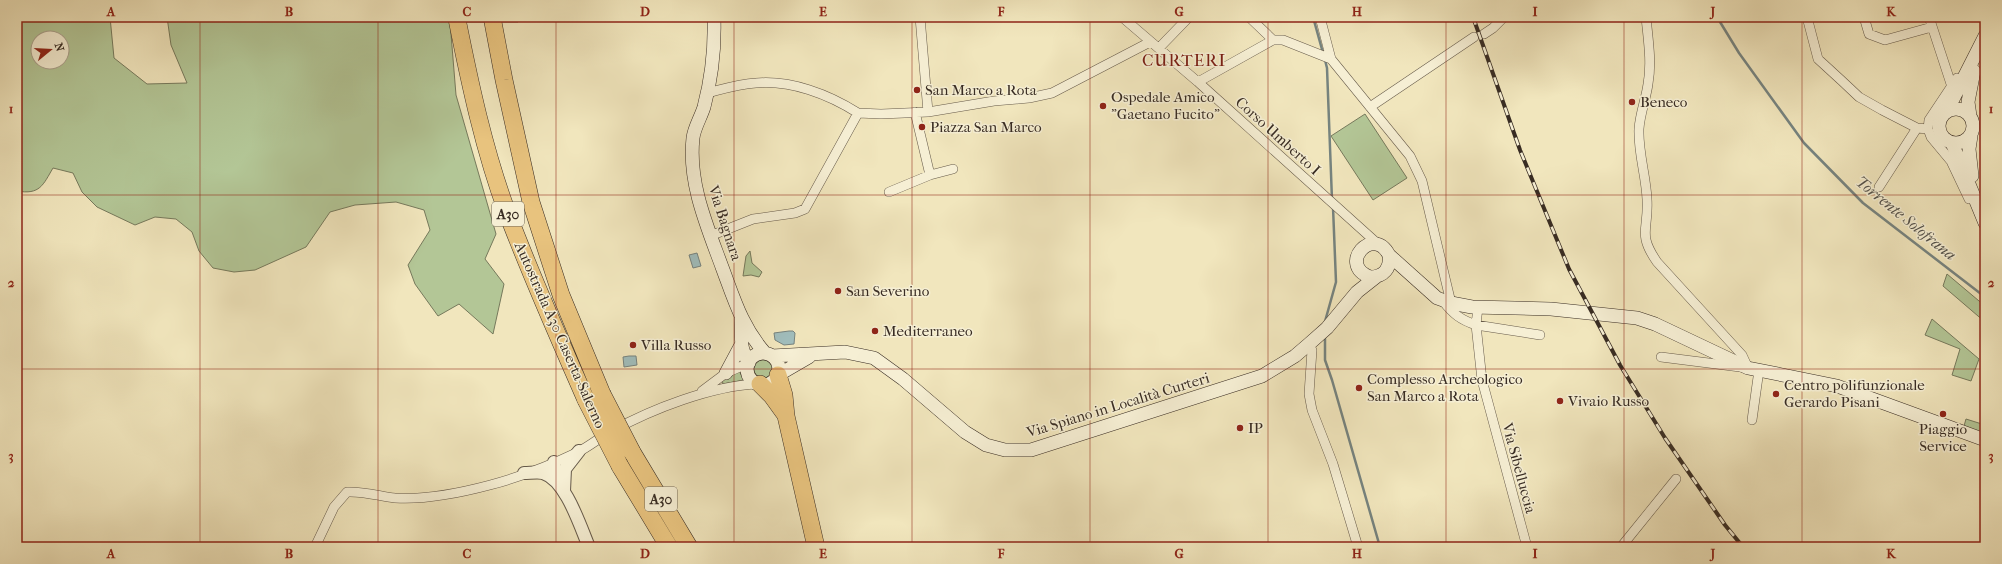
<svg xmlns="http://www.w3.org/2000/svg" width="2002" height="564" font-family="'IM FELL French Canon',serif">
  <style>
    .green { fill: #b3c696; stroke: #76795c; fill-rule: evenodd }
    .water { fill: #a0bdbc; stroke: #76837f }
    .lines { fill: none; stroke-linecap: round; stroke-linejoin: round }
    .stream { stroke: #76837f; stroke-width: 2.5 }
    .minor-casing { stroke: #665a4a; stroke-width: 10 }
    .tertiary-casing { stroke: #665a4a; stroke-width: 14 }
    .secondary-casing { stroke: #382c23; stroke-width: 14 }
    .motorway-casing { stroke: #382c23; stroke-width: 18 }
    .minor { stroke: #f6efd4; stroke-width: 9 }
    .tertiary { stroke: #f6efd4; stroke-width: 12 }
    .secondary { stroke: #f6efd4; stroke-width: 13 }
    .motorway { stroke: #e8c37e; stroke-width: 17 }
    .rail-casing { stroke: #382c23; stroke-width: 4 }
    .rail { stroke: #f6efd4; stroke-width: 2.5; stroke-dasharray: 8; stroke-linecap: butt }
    .motorway-bridge-casing { stroke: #382c23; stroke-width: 18; stroke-linecap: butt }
    .motorway-bridge { stroke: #e8c37e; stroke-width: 17 }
    .grid { fill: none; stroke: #8f2418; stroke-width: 1; stroke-opacity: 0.55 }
    .poi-dot { fill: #8f2418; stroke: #f6efd4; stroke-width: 1.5 }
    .labels { text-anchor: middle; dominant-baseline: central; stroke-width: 3; stroke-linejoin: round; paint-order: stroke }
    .shield { fill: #f6efd4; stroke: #716658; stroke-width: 1 }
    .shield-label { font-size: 14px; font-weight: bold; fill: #382c23 }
    .poi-label { font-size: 15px; fill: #382c23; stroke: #f6efd4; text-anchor: start }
    .street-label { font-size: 15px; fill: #382c23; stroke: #f6efd4 }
    .water-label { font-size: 16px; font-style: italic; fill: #525049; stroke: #f6efd4 }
    .quarter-label { font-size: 17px; letter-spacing: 1px; fill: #7a1f14; stroke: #f6efd4 }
    .neatline { fill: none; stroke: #8f2418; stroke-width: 1.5 }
    .grid-label { font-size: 13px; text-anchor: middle; font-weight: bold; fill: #8f2418 }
  </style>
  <rect width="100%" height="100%" fill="#f1e6bd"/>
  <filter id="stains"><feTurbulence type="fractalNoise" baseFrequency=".005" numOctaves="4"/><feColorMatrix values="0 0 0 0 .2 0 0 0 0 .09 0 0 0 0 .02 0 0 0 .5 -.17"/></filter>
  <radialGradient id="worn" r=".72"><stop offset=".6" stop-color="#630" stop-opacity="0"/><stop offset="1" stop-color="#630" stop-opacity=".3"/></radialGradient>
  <!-- green -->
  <path class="green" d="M17,17H110L114,58L147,84L187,83L171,45L167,17H519L518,22H450L456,95L496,234L485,259L504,284L493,334L459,304L438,316L415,284L408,265L430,230L424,210L396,202L355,205L330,212L306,247L255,270L234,272L213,268L199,251L192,232L176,219L155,217L135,225L97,207L82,192L73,173L53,168C43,185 40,195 17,191ZM38,38H62V62H38Z
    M1365,114L1407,178L1373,200L1331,136Z
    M750,251L752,263L762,272L759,277L751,275L743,276L746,256Z
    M1947,274L1985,306V322L1943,286Z
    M1932,319L1979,359L1971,381L1952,375L1960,349L1925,335Z
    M754 369a9 9 0 1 1 18 0a9 9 0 1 1-18 0Z
    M739,370L744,380L723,384L722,380Z
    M1966,419L1985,425V434L1964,426Z"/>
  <!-- water -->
  <path class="water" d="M697,253L701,266L693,268L689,255Z
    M789,331H793L795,333L794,344L784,345L775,340L774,333Z
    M629,356H636L637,365L624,367L623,357Z"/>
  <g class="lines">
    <!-- stream -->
    <path class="stream" d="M1313,17L1323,53
      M1717,17L1739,53L1804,143L1863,203L1985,297
      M1325,60L1327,68L1332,200
      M1324,325L1336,282L1333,207
      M1325,336V360L1332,380L1380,547"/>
    <!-- minor casing -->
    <g class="minor-casing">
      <path id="minor" d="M920,17L928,112
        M1122,17L1198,82L1378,244
        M1249,17L1273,40
        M1320,17L1331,59
        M1646,17C1648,39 1652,62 1648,84C1646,99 1640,113 1639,129C1638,152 1646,176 1647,199C1649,230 1637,233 1657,262L1742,355L1748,368L1661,357
        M1807,17L1818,59L1842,81L1859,97L1882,110L1917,128L1928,129
        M1864,17L1869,34L1885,40L1932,27
        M1929,17L1952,87
        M1484,34L1493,28L1504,17
        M1159,48L1189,17
        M1957,78L1929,120L1928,129L1931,137L1951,161L1969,199
        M1198,82L1273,40H1283L1331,59L1410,156L1422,181L1451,303
        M707,93C723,89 739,84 756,83C791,80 828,94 858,113
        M1370,107L1474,37
        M915,112L930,175
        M1879,187L1917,128
        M889,192L930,175L953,169
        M710,236L753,219L795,213L805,209L858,113L881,114L928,112L994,101L1029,98L1052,93L1150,42
        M1443,301C1453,314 1461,320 1476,325L1540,335
        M1478,307L1476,325L1482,380L1527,547
        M1308,345L1312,350L1309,394L1312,410L1333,464L1358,547
        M702,391L726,373L749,363
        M1752,420L1759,370
        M315,547L334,507L347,492C363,491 379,496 395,498C426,500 460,493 490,485C520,477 551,465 578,452C590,446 600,437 612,431C652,409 711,386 757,384
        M1621,547L1676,479"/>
    </g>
    <!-- tertiary casing -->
    <g class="tertiary-casing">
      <path id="tertiary" d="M554,462L555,479
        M524,473C530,473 538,472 543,473C566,480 580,526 589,547
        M564,491L565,469L579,451"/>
    </g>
    <!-- secondary casing -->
    <g class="secondary-casing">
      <path id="secondary" d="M714,17C715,48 712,77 704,107C701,117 694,128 693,138C688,183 707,226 722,267C734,299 742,327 765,353
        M1939 126a17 17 0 1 1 34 0a17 17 0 1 1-34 0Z
        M1947,111L1985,36
        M1970,116L1968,102L1974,71
        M1971,136L1969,149L1972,176
        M1952,143L1985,223
        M1389,255C1391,268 1384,277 1370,277C1337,265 1373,224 1389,255L1437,298L1451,303L1472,307L1551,309L1637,318L1655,324L1748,368L1837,386L1985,440
        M741,320C742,336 739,349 749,363
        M747 369a16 16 0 1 1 32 0a16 16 0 1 1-32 0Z
        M772,356L845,352L874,358L903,379L965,432L986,445L1005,450H1031L1262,376L1295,356L1309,344L1327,328L1357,292L1376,277
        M726,373L741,345
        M778,375L809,357"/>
    </g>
    <!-- motorway casing -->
    <g class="motorway-casing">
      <path id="motorway" d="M492,17L504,80L531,202L561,295L602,394
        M457,19C470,84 484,150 507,212C531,276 559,338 586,400
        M778,375L784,395L786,416L816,547
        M760,384L772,396L785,414
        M632,452L689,547
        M620,466L669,547"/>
    </g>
    <!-- minor -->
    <use href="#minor" class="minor"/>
    <!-- tertiary -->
    <use href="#tertiary" class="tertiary"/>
    <!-- secondary -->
    <use href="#secondary" class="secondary"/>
    <!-- motorway -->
    <use href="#motorway" class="motorway"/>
    <!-- rail casing -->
    <g class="rail-casing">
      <path id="rail" d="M1473,17L1520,150L1569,269L1620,365L1665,438L1725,525L1743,547"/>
    </g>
    <!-- rail -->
    <use href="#rail" class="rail"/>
    <!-- motorway-bridge casing -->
    <g class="motorway-bridge-casing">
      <path id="motorway-bridge" d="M602,394L632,452
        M586,400L620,466"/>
    </g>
    <!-- motorway-bridge -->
    <use href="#motorway-bridge" class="motorway-bridge"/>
  </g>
  <!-- grid -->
  <path class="grid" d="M200,17V547M378,17V547M556,17V547M734,17V547M912,17V547M1090,17V547M1268,17V547M1446,17V547M1624,17V547M1802,17V547M17,195H1985M17,369H1985"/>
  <!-- markers -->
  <g class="poi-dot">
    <circle cx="917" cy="90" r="4"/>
    <circle cx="1632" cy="102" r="4"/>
    <circle cx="1103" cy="106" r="4"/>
    <circle cx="922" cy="127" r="4"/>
    <circle cx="838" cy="291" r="4"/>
    <circle cx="875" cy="331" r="4"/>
    <circle cx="633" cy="345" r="4"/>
    <circle cx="1359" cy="388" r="4"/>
    <circle cx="1776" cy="394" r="4"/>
    <circle cx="1560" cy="401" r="4"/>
    <circle cx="1943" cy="414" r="4"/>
    <circle cx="1240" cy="428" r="4"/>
  </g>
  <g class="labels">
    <!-- shield labels -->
    <g class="shield">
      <rect x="492" y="202" width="32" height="24" rx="3"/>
      <rect x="645" y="487" width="32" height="24" rx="3"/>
    </g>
    <g class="shield-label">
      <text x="508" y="214">A30</text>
      <text x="661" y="499">A30</text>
    </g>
    <!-- poi labels -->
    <g class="poi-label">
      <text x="925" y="90">San Marco a Rota</text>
      <text x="1111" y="97">Ospedale Amico<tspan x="1111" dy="17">"Gaetano Fucito"</tspan></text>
      <text x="1640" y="102">Beneco</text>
      <text x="930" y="127">Piazza San Marco</text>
      <text x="846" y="291">San Severino</text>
      <text x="883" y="331">Mediterraneo</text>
      <text x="641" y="345">Villa Russo</text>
      <text x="1367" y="379">Complesso Archeologico<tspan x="1367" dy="17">San Marco a Rota</tspan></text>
      <text x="1784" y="385">Centro polifunzionale<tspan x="1784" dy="17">Gerardo Pisani</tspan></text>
      <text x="1568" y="401">Vivaio Russo</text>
      <text x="1248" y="428">IP</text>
      <text x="1943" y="429" text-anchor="middle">Piaggio<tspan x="1943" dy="17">Service</tspan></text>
    </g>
    <!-- street labels -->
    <g class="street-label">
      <text transform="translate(1278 136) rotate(42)">Corso Umberto I</text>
      <text transform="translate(725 223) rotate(72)">Via Bagnara</text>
      <text transform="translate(560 335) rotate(66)">Autostrada A30 Caserta-Salerno</text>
      <text transform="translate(1118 405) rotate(-17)">Via Spiano in Località Curteri</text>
      <text transform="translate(1519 468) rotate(75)">Via Sibelluccia</text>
    </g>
    <!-- water labels -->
    <g class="water-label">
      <text transform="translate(1906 218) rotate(39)">Torrente Solofrana</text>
    </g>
    <!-- quarter labels -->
    <g class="quarter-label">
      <text x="1184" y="60">CURTERI</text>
    </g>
  </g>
  <!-- margin -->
  <rect width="2002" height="564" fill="none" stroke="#f1e6bd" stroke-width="44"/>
  <!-- north arrow -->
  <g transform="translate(50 50) rotate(72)"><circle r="19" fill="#f6efd4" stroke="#aaa18d"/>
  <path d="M0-3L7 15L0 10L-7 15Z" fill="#8f2418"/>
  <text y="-6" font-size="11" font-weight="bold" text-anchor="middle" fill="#382c23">N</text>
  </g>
  <rect x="22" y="22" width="1958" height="520" class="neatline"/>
  <g class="grid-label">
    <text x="111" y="16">A</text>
    <text x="289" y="16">B</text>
    <text x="467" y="16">C</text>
    <text x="645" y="16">D</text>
    <text x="823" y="16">E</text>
    <text x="1001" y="16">F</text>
    <text x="1179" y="16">G</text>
    <text x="1357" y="16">H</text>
    <text x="1535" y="16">I</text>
    <text x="1713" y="16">J</text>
    <text x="1891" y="16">K</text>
    <text x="11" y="113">1</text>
    <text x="1991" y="113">1</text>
    <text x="11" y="287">2</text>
    <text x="1991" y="287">2</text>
    <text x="11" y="460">3</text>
    <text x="1991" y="460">3</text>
    <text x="111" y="558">A</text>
    <text x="289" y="558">B</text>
    <text x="467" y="558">C</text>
    <text x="645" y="558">D</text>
    <text x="823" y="558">E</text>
    <text x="1001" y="558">F</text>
    <text x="1179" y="558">G</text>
    <text x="1357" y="558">H</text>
    <text x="1535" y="558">I</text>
    <text x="1713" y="558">J</text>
    <text x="1891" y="558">K</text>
  </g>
  <rect width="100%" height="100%" filter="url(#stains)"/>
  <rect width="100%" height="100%" fill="url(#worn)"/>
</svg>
